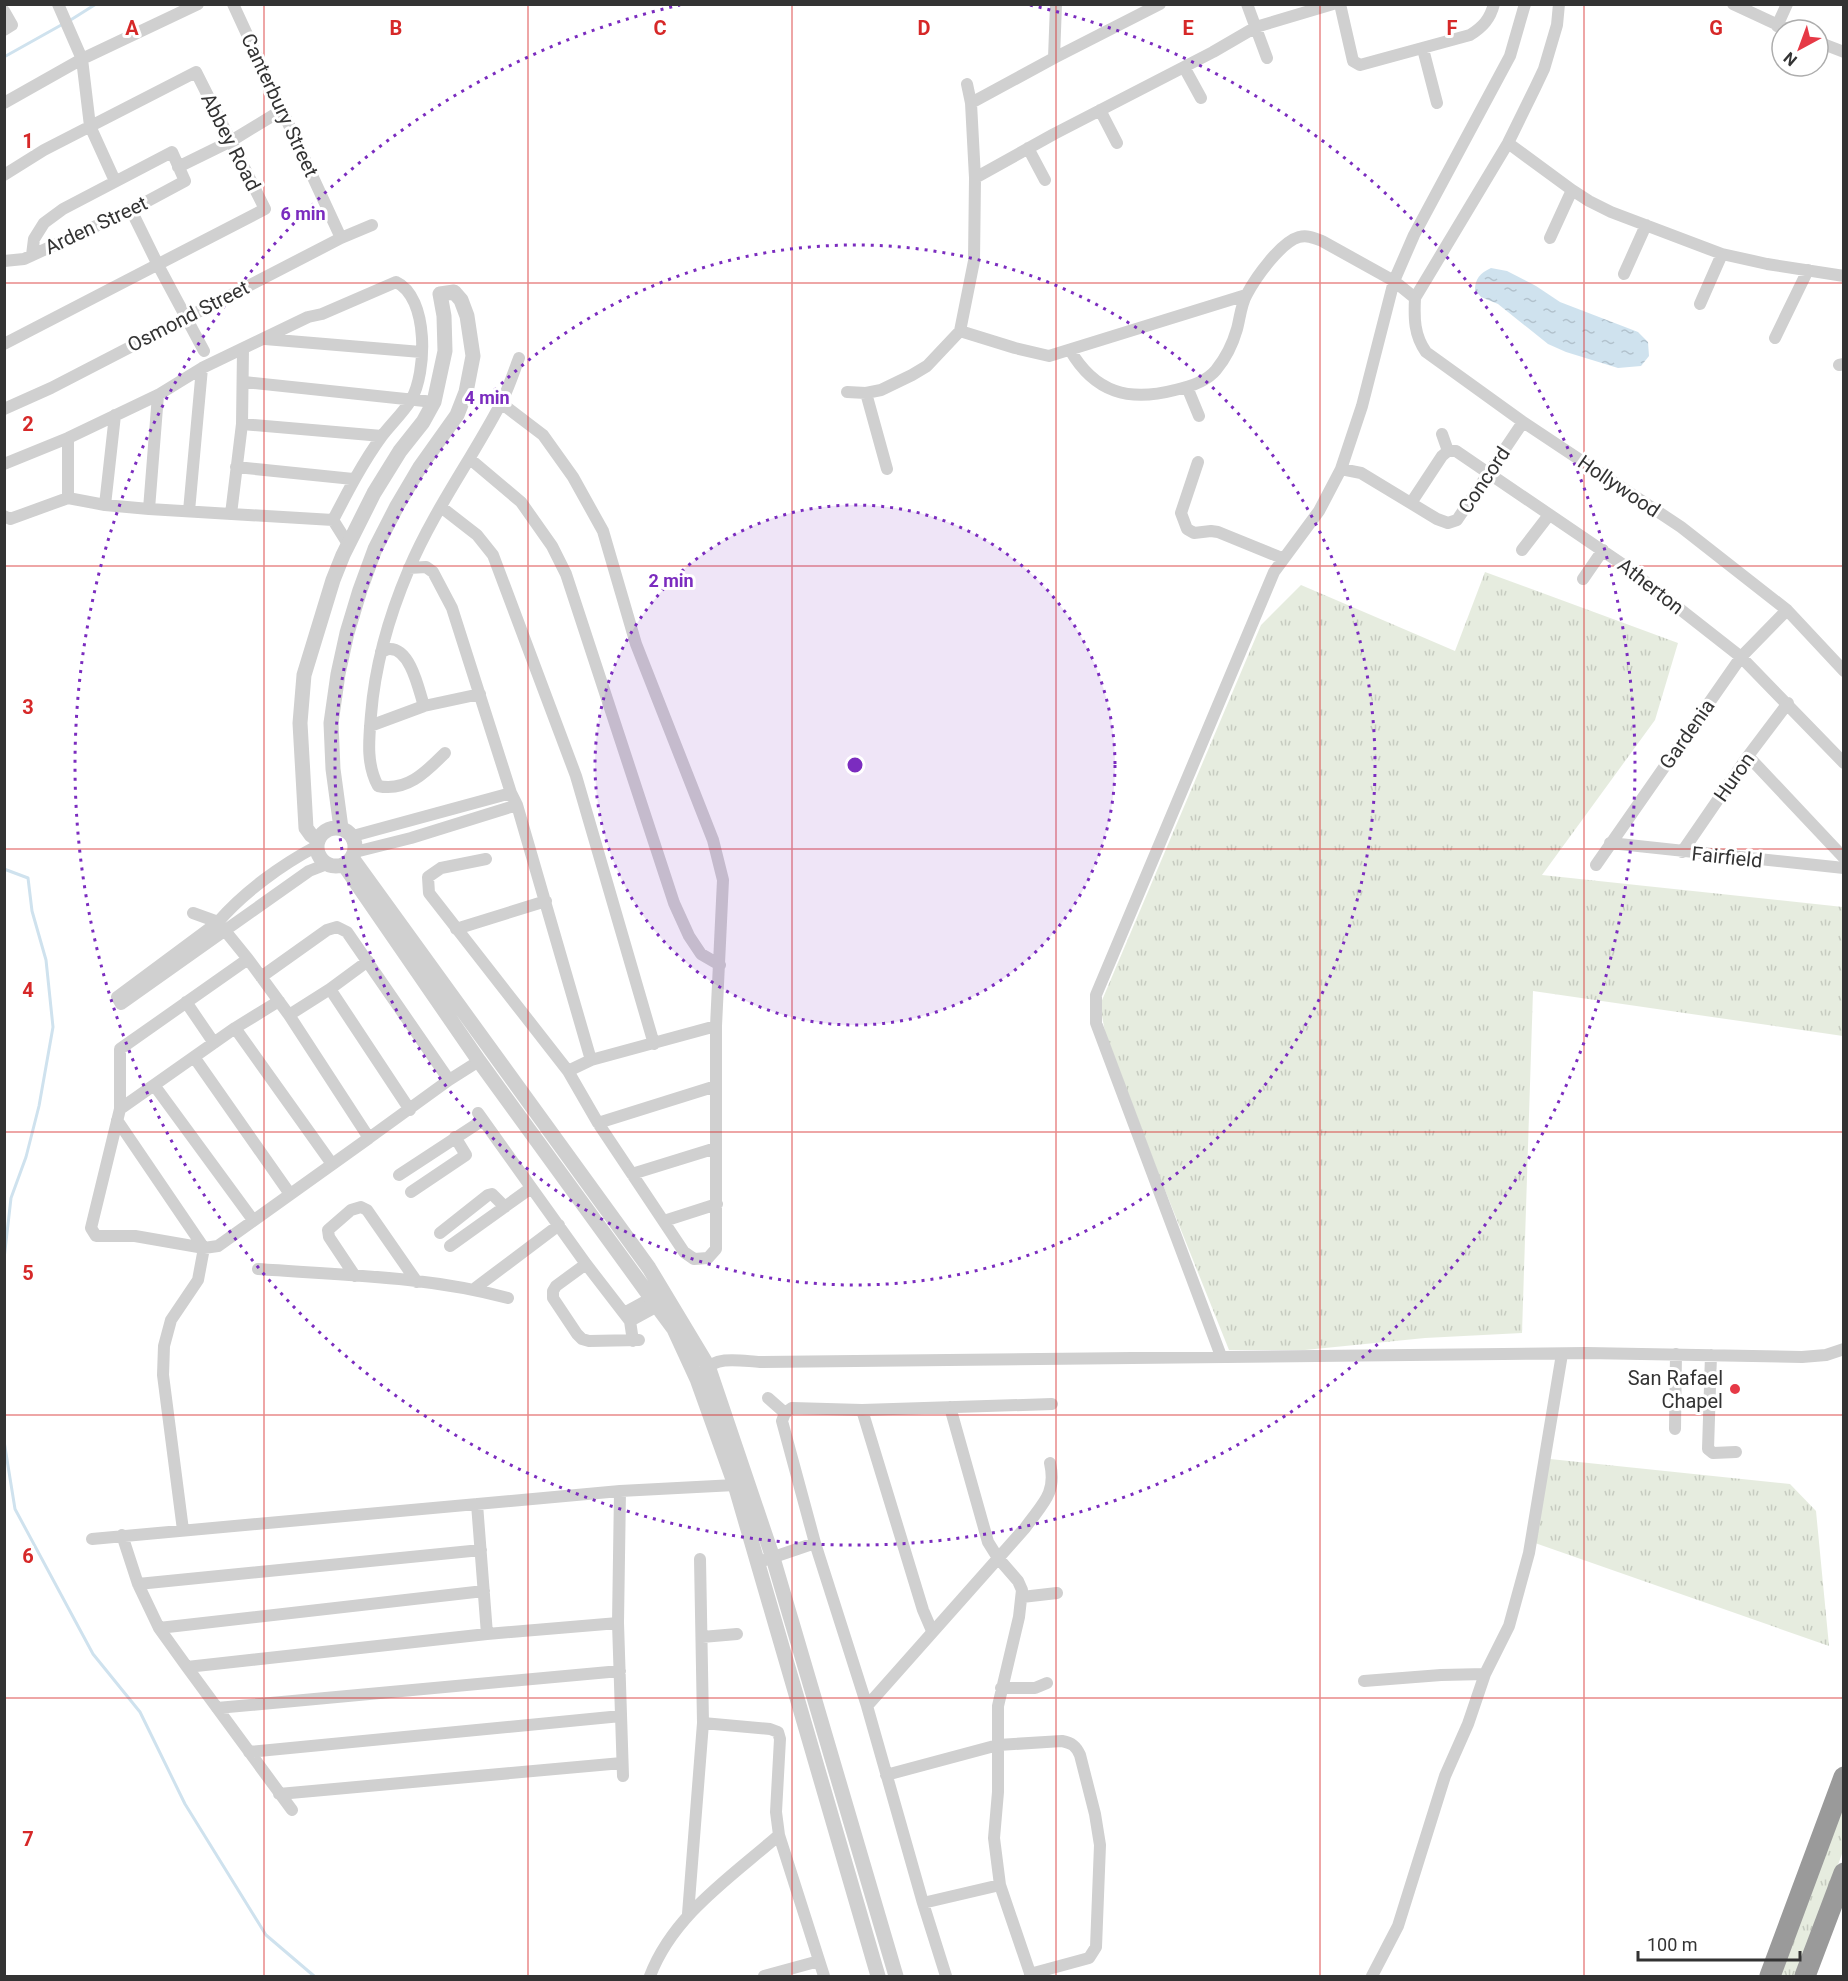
<svg xmlns="http://www.w3.org/2000/svg" width="1848" height="1981" font-family="Roboto,sans-serif">
  <style>
    .grass { fill: url(#grass-tufts) }
    .water { fill: url(#water-ripples) }
    .lines { fill: none; stroke-linecap: round; stroke-linejoin: round }
    .stream { stroke: #cfe2ee; stroke-width: 3 }
    .minor { stroke: #d0d0d0; stroke-width: 12 }
    .tertiary { stroke: #d0d0d0; stroke-width: 15 }
    .motorway { stroke: #9a9a9a; stroke-width: 21 }
    .grid { fill: none; stroke: #d62828; stroke-width: 1.5; stroke-opacity: 0.55 }
    .ring { fill: none; stroke: #7b2cbf; stroke-width: 3; stroke-dasharray: 3 6 }
    .poi-dot { fill: #e63946; stroke: #fff; stroke-width: 2 }
    .labels { text-anchor: middle; dominant-baseline: central; stroke-width: 6; stroke-linejoin: round; paint-order: stroke }
    .street-label { font-size: 20px; fill: #333; stroke: #fff }
    .poi-label { font-size: 20px; fill: #333; stroke: #fff; text-anchor: end }
    .grid-label { font-size: 20px; text-anchor: middle; font-weight: bold; fill: #d62828; stroke: #fff; stroke-width: 6; stroke-linejoin: round; paint-order: stroke }
    .centre { fill: #7b2cbf; stroke: #fff; stroke-width: 3 }
    .ring-label { font-size: 18px; text-anchor: middle; font-weight: bold; fill: #7b2cbf; stroke: #fff; stroke-width: 6; stroke-linejoin: round; paint-order: stroke }
  </style>
  <defs>
    <pattern id="grass-tufts" width="24" height="20" patternUnits="userSpaceOnUse" patternTransform="scale(1.5)"><rect width="24" height="20" fill="#e6ecdf"/><path d="M3 7l-1-3M5 7V3M7 7l1-3M15 17l-1-3M17 17v-4M19 17l1-3" fill="none" stroke="#c6cbc0"/></pattern>
    <pattern id="water-ripples" width="26" height="14" patternUnits="userSpaceOnUse" patternTransform="scale(1.5)"><rect width="26" height="14" fill="#cfe2ee"/><path d="M2 4q2-2 4 0t4 0M15 11q2-2 4 0t4 0" fill="none" stroke="#b2c2cd"/></pattern>
  </defs>
  <rect width="100%" height="100%" fill="#fff"/>
  <!-- grass -->
  <path class="grass" d="M1485,572L1678,643L1655,720L1542,875L1843,907V1036L1533,991L1522,1333L1425,1338L1305,1350H1229L1157,1170L1105,1032L1100,1005L1261,625L1301,585L1455,651Z
    M1550,1459L1790,1484L1816,1511L1829,1646L1535,1543Z
    M1843,1789V1851L1798,1976H1774Z"/>
  <!-- water -->
  <path class="water" d="M1491,268L1507,271L1536,286L1560,302L1638,332L1648,342L1649,356L1641,366L1618,368L1566,352L1548,344L1498,304L1481,297L1475,290C1475,279 1480,273 1491,268Z"/>
  <g class="lines">
    <!-- stream -->
    <path class="stream" d="M69,21L96,4
      M4,57L63,24
      M4,869L28,878L32,911L46,960L53,1027L39,1106L26,1157L11,1198L4,1259
      M4,1441L15,1509L93,1654L140,1712L185,1804L266,1935L314,1976"/>
    <!-- minor -->
    <path class="minor" d="M58,4L82,59L90,126L115,181
      M233,4L341,238
      M1247,4L1267,58
      M1340,4L1353,61L1360,65L1470,35C1483,27 1490,19 1494,4
      M1559,4L1557,25L1544,69L1535,88L1508,143L1415,298C1414,318 1414,335 1426,352L1523,422L1681,527L1787,610L1844,671
      M1733,4L1789,30
      M4,11L12,25L4,30
      M1777,26L1787,4
      M1818,42L1844,52
      M1423,49L1437,103
      M1054,58L1056,4
      M1184,67L1201,98
      M4,103L82,59L198,4
      M971,103L1054,58L1160,4
      M1100,110L1117,143
      M1508,143L1572,190L1589,201L1611,212L1722,254L1767,264L1844,276
      M1028,148L1045,180
      M178,167L231,141L282,110
      M4,175L44,150L196,72L265,209L4,344
      M975,178L1054,134L1213,52L1256,27L1333,4
      M131,210L158,265L204,351
      M1550,238L1572,190
      M4,261L24,259L131,210L185,181L172,152L63,209L44,223L34,239L32,255
      M1624,274L1646,225
      M1700,304L1722,254
      M960,331L1015,348L1049,356L1246,295
      M1775,338L1808,270
      M265,339L421,352
      M1070,350C1095,393 1129,402 1175,390C1189,387 1207,381 1216,370C1225,359 1233,343 1237,329C1240,318 1241,304 1247,294C1256,277 1281,242 1299,237C1308,235 1314,238 1322,241L1394,281L1415,298
      M1839,365L1844,364
      M244,382L434,402
      M1187,387L1199,416
      M847,392L866,393L881,390L912,375L927,366L960,331L974,261L975,178L971,103L967,84
      M866,393L887,469
      M4,409L51,388L341,238L372,225
      M242,424L382,436
      M1442,434L1448,451H1456L1625,566L1741,657L1844,763
      M470,459L521,502L552,546L566,574L674,903L689,936L701,954L720,965
      M1198,462L1181,513L1187,529L1194,533L1211,531L1218,532L1282,558
      M4,464L68,438L158,395L202,368L308,317L322,314L396,282C429,297 427,373 411,400C403,413 391,424 382,436C363,462 348,491 333,520
      M236,467L353,479
      M1341,469L1361,473L1437,519L1448,523L1457,520L1523,422
      M68,498V438
      M1411,503L1442,456L1448,451
      M105,505L115,415
      M441,507L477,535L493,555L576,776L654,1044
      M149,509L158,395
      M189,511L202,368
      M231,514L242,424L243,349
      M4,516L10,519L68,498L105,505L149,509L333,520
      M333,520L348,544L346,550
      M1522,550L1549,515
      M409,568L426,567L433,572L452,608L511,793L517,805L591,1060
      M1583,579L1603,550
      M381,652C384,651 387,649 390,649C411,649 419,691 424,706
      M370,726L424,706L480,694
      M445,753C426,772 407,792 378,786C366,764 369,739 371,715C375,664 389,616 409,569C433,512 471,460 500,405C508,390 513,374 519,358
      M1748,756L1844,858
      M353,836L511,793
      M1610,843L1844,868
      M317,846C281,865 244,892 218,922L117,997L121,1004L309,871L327,864
      M355,852L411,838L517,805
      M1682,852L1748,756L1788,703
      M486,859L441,868L428,877L429,893L568,1071L598,1123L684,1252L694,1259L708,1258L716,1249V1026L723,880L713,840L636,644L603,531L573,477L543,435L501,403
      M1596,865L1741,657L1787,610
      M193,913L218,922L248,959L289,1015L369,1138L449,1080L347,932L337,927L327,930L261,977
      M456,929L546,901
      M248,959L120,1049V1109L91,1228L96,1236H135L204,1248L218,1246L369,1138
      M330,989L368,961
      M186,1002L214,1043
      M289,1015L330,989L410,1110
      M235,1028L332,1164
      M194,1057L290,1194
      M568,1071L591,1060L716,1026
      M449,1080L479,1061
      M154,1085L253,1220
      M120,1109L235,1028L279,1001
      M478,1113L586,1264L630,1321L633,1341
      M117,1120L204,1248L198,1280L171,1320L164,1346L163,1375L183,1530
      M598,1123L716,1086
      M632,1174L716,1148
      M399,1175L483,1120
      M411,1192L466,1155L455,1137
      M664,1221L717,1204
      M440,1233L488,1195L492,1194L505,1207
      M450,1246L531,1188
      M586,1264L556,1286L553,1291V1298L577,1334L582,1339L589,1341L639,1340
      M258,1269C341,1275 427,1276 508,1298
      M355,1276L329,1237L328,1230L351,1210L361,1207L367,1210L417,1282
      M474,1289L559,1225
      M624,1313L657,1295
      M630,1321L663,1303
      M1711,1355L1708,1449L1713,1453L1736,1452
      M1221,1356L1096,1023V995L1274,572L1319,511L1341,469L1362,406L1394,281L1414,235L1510,56L1525,4
      M704,1371C717,1355 741,1361 760,1362L1586,1353L1802,1357L1826,1355L1844,1349
      M768,1398L785,1413
      M950,1407L988,1542L998,1558L1018,1581L1022,1590L1019,1617L998,1706V1792L994,1838L1000,1885L1031,1976
      M862,1410L923,1610L932,1631
      M1675,1429L1676,1354
      M477,1504L487,1634
      M122,1535L138,1584L159,1628L187,1667L487,1634L618,1623L620,1491
      M92,1539L620,1491L735,1485L743,1483
      M765,1560L815,1543
      M138,1584L481,1550
      M1022,1597L1057,1593
      M618,1623L623,1776
      M159,1628L484,1591
      M702,1637L737,1634
      M187,1667L292,1810
      M1364,1681L1441,1675L1485,1674L1509,1626L1529,1553L1562,1354
      M1001,1688H1035L1047,1683
      M867,1706L1025,1528C1042,1504 1057,1494 1050,1463
      M217,1708L620,1671
      M703,1723L770,1729L778,1732L780,1739L776,1812L779,1835L824,1976
      M249,1752L621,1716
      M886,1775L998,1745L1062,1741C1072,1743 1076,1746 1080,1755L1095,1814L1100,1845L1096,1947L1089,1958L1030,1974
      M279,1794L622,1763
      M923,1903L1000,1885
      M688,1914L703,1723L700,1559
      M650,1976C673,1915 731,1877 779,1835
      M764,1976L819,1961
      M946,1976L923,1903L867,1706L815,1543L782,1421L785,1413L792,1408L862,1410L1052,1404
      M1372,1976L1398,1926L1445,1776L1468,1724L1485,1674"/>
    <!-- tertiary -->
    <path class="tertiary" d="M317 847a19 19 0 1 1 38 0a19 19 0 1 1-38 0Z
      M318,840L311,835L306,828L300,723L304,675L333,580L343,555L374,493L400,451L423,422L434,402L445,351L444,316L440,294L454,292L461,300L467,316L473,356L466,392L457,415L420,467L397,506L375,549L360,590L347,633L338,674L331,723L333,769L341,828
      M352,858L649,1268L708,1366L773,1558L896,1976
      M344,865L479,1061L657,1306L674,1329L697,1379L735,1485L878,1976"/>
    <!-- motorway -->
    <path class="motorway" d="M1770,1976L1844,1777
      M1805,1976L1844,1873"/>
  </g>
  <!-- grid -->
  <path class="grid" d="M264,4V1976M528,4V1976M792,4V1976M1056,4V1976M1320,4V1976M1584,4V1976M4,283H1844M4,566H1844M4,849H1844M4,1132H1844M4,1415H1844M4,1698H1844"/>
  <!-- distance rings -->
  <circle cx="855" cy="765" r="260" fill="#7b2cbf" fill-opacity=".12"/>
  <g class="ring">
    <circle cx="855" cy="765" r="260"/>
    <circle cx="855" cy="765" r="520"/>
    <path d="M1030 5A780 780 0 1 1 680 5"/>
  </g>
  <!-- markers -->
  <circle class="poi-dot" cx="1735" cy="1389" r="6"/>
  <g class="labels">
    <!-- street labels -->
    <g class="street-label">
      <text transform="translate(280 105) rotate(65)">Canterbury Street</text>
      <text transform="translate(231 142) rotate(63)">Abbey Road</text>
      <text transform="translate(96 225) rotate(-25)">Arden Street</text>
      <text transform="translate(188 316) rotate(-27)">Osmond Street</text>
      <text transform="translate(1484 480) rotate(-56)">Concord</text>
      <text transform="translate(1619 486) rotate(34)">Hollywood</text>
      <text transform="translate(1651 586) rotate(38)">Atherton</text>
      <text transform="translate(1687 734) rotate(-55)">Gardenia</text>
      <text transform="translate(1734 777) rotate(-55)">Huron</text>
      <text transform="translate(1727 857) rotate(6)">Fairfield</text>
    </g>
    <!-- poi labels -->
    <g class="poi-label">
      <text x="1723" y="1378">San Rafael<tspan x="1723" dy="23">Chapel</tspan></text>
    </g>
  </g>
  <g class="grid-label">
    <text x="132" y="35">A</text>
    <text x="396" y="35">B</text>
    <text x="660" y="35">C</text>
    <text x="924" y="35">D</text>
    <text x="1188" y="35">E</text>
    <text x="1452" y="35">F</text>
    <text x="1716" y="35">G</text>
    <text x="28" y="148">1</text>
    <text x="28" y="431">2</text>
    <text x="28" y="714">3</text>
    <text x="28" y="997">4</text>
    <text x="28" y="1280">5</text>
    <text x="28" y="1563">6</text>
    <text x="28" y="1846">7</text>
  </g>
  <circle cx="855" cy="765" r="9" class="centre"/>
  <g class="ring-label">
    <text x="303" y="220">6 min</text>
    <text x="487" y="404">4 min</text>
    <text x="671" y="587">2 min</text>
  </g>
  <!-- border -->
  <rect width="1848" height="1981" fill="none" stroke="#333333" stroke-width="12"/>
  <!-- north arrow -->
  <g transform="translate(1800 48) rotate(221)"><circle r="28" fill="#ffffff" stroke="#adadad" stroke-width="1.5"/>
  <path d="M0-4.5L10 22L0 15L-10 22Z" fill="#e63946"/>
  <text y="-9" font-size="16" font-weight="bold" text-anchor="middle" fill="#333333">N</text>
  </g>
  <!-- scale -->
  <path d="M1638 1951v9h162v-9" fill="none" stroke="#333333" stroke-width="3"/>
  <text x="1647" y="1951" font-size="18" fill="#333333" stroke="#ffffff" stroke-width="4.5" paint-order="stroke">100 m</text>
</svg>
